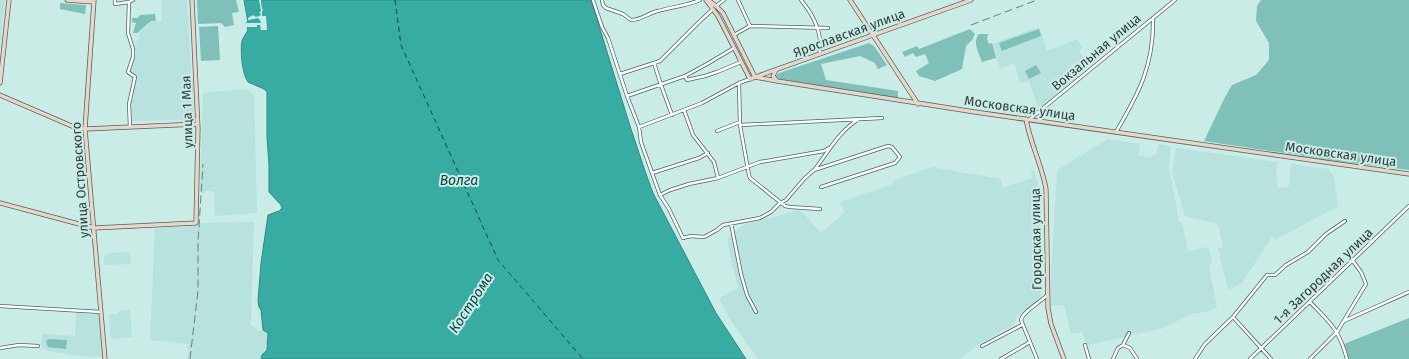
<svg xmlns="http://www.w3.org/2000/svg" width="1409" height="359" font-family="'Fira Sans',sans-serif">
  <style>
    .built { fill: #b7e2dd }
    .green { fill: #7fc0b8 }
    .water { fill: #36aca2; stroke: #348b83 }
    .pier { fill: #caece7 }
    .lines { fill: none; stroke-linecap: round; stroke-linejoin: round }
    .ferry { stroke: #0d423d; stroke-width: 1; stroke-dasharray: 5 4; stroke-linecap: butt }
    .street-casing { stroke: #476561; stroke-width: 4 }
    .secondary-casing { stroke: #476561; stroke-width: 5 }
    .street { stroke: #fff; stroke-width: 2.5 }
    .secondary { stroke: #ecd5c7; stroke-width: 3.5 }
    .rail { stroke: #697f7c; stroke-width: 1; stroke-dasharray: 8 4; stroke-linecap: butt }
    .labels { text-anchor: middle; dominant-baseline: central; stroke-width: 4; stroke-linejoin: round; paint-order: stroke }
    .street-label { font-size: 13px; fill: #2f3d3b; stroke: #caece7 }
    .water-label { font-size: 14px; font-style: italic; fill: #0d423d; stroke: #caece7 }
  </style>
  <rect width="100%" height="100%" fill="#caece7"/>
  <!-- built -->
  <path class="built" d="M0,0H5L0,49Z
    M161,0H187L194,120L131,121L130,103L137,76L128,72L137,52L133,50L140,35L138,34L151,22L162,21Z
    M1039,27L1047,51L1077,39L1083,48L1079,50L1084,59L1070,66L1080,75L1039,110L1029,81L1020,83L1015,65L1011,64L1000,69L992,44Z
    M245,89L254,94L257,213L215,216L214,191H205V194L200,192L203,93Z
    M1108,139L1140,144L1138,155L1150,157L1156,154L1159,144L1171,146L1169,167L1179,221L1182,223L1188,251L1208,247L1212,259L1209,268L1217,307L1210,311L1191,314L1161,329L1087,345L1082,332L1071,334L1064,305L1051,306V279L1057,170Z
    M1176,148L1278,162L1276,173L1277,174V187L1286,188L1290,184L1289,182L1291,164L1329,169L1334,178L1338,206L1316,218L1275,240L1272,237L1242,283L1228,290L1218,248L1223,247L1218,225L1215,223L1185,216L1172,172Z
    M935,166L936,168L1001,179L1003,188L1032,178L1031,171H1034L1038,184L1041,239V298L1018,316L1013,325L978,345L960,359H758L729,318L719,298L738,288L732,264L727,239L743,225L800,210L821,233L845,212L839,202L893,184V181Z
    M254,222L251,325L253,327L255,326V330L268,332L267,350L262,355L261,359H187L189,344L150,340L155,228L199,226V223Z
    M130,252L131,264L104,265V257L110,253Z
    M130,310L132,337L111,339L109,314H118V311Z
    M76,313L100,314L103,357L79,356L48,351L44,349L41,345L42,334L75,336Z"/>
  <!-- green -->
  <path class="green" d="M197,0H236L239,12L232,13L234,25L225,27L221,23L198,24Z
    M1261,0H1409V170L1345,162L1204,141L1225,97L1232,85L1256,75L1269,60V43L1256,21L1257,6Z
    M60,3L86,5L85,14L60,9Z
    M155,14L156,21H151L137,33H133L136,23L132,22V18H138L139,16L140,15Z
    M218,26L220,60L201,61L199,27Z
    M970,29L975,34L972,40L966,46L962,69L935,81L919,76L916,71L929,63L925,54L916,57L913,53L905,57L902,52L917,46L919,49Z
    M1039,29L1041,36L1002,51L999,43Z
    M979,34H988L987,39L989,44L992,43L996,58L982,62C979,53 972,42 979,34Z
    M869,43L874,46L887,65L878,69L875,63L860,56L821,64L826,80L898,91V99L780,79L776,76L779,73Z
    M1036,65L1041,73L1029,79L1025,71Z
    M192,78L193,92L184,93L186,90L185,79Z
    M1409,318V359H1349L1344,344Z
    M48,339L67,340L66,349L48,347L46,342Z"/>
  <!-- water -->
  <path class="water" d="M244,0H591L630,126L645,171L653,193L716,313L746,359H261L262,355L267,350L268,333L263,330L261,310L259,307L258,301L261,263L268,215L279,211L282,208L281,205L269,192V165L267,137V92L264,89L248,82C242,74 240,50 242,41C243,37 246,34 248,30L246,23H248Z"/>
  <!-- pier -->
  <path class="pier" d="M259,0H261V3L262,4H261L263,11H262V16H266L267,30H261L260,25H257V27H246V23H261L260,20L258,18L248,20V18L250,17V15V17L252,15V17L253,15L256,17V16L257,17L261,15L260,14L261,13H259L261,11Z"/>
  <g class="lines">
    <!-- ferry -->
    <path class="ferry" d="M395,0L401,45L498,260L583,359"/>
    <!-- street casing -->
    <g class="street-casing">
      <path id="street" d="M115,0V4L129,2L133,0
        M593,0L602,27L608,38L627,96L639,127L641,142L652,173L660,195L669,209L683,238L691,236L704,237L717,230L723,225L760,218L771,212L780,203L786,200L804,179L814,170L888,146L892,147L900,157L895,163L821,187
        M602,0L603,5L606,8L623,14L631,20C642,20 648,13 658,11C672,7 686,6 700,0
        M738,0L750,26
        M801,0C810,11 819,26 820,41C821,46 819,49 820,54
        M129,2L128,33L133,49V57L128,72L135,77L129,104L130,127
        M716,6L724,0
        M734,35L750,26L828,28
        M654,63L661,85L672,115
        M620,74L654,63L660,61L698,23L713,9
        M685,76L687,80L705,76L717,72L741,62
        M739,83L740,125L749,175L750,178L785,206L790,207L820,209
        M627,96L685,76L707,64L734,48
        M684,110L693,135L714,162L718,178
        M1030,119L1175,0
        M740,125L882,118
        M639,127L702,103L739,83L750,79
        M717,131L740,122
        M1116,132C1139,93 1154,65 1153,18
        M815,169C829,151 839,131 859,119
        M652,173L699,158L708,153
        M660,195L670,190L689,184L718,178L760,162L824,151L829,148
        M731,223L741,274L747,295L756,312
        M1310,302C1330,323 1339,329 1347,359
        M0,306L101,312
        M1233,317L1271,359
        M1344,321L1409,292
        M1085,345L1089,359
        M1123,345L1130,348L1137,359
        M1123,345L1129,333
        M982,346L1022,325
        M0,348L19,345L38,346
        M1001,359L1030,342
        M1037,359L1021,320C1023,311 1040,303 1047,295
        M1113,359L1118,348L1123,345
        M1195,359L1205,344L1233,317L1267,275H1275L1286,265L1308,252L1326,234L1345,221
        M1250,359L1409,206
        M1310,359L1337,332L1366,284L1361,272L1353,261"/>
    </g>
    <!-- secondary casing -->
    <g class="secondary-casing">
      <path id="secondary" d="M67,0L94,2
        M94,0L85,129L105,359
        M706,0L718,16L750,79L971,0
        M708,0L716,6L723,13L755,77
        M850,0L918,104
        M776,70L773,76L777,81
        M755,77L777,81L975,112L1409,174
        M0,83L9,0
        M0,95L74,127L85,129L198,124
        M1026,119C1030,143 1042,165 1046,189L1048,308L1051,324L1064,359
        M0,203L94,228L196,223L198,128L192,0"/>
    </g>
    <!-- street -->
    <use href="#street" class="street"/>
    <!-- secondary -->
    <use href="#secondary" class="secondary"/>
    <!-- rail -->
    <path class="rail" d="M971,25L1037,0
      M190,359L198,291V242L203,164"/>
  </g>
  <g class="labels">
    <!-- street labels -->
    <g class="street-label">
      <text transform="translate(849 33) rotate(-20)">Ярославская улица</text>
      <text transform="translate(1096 52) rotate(-40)">Вокзальная улица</text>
      <text transform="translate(1020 108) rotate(8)">Московская улица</text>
      <text transform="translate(187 112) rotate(-92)">улица 1 Мая</text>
      <text transform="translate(1341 154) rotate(8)">Московская улица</text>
      <text transform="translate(80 180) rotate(-94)">улица Островского</text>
      <text transform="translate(1036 239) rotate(-91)">Городская улица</text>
      <text transform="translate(1323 276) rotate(-44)">1-я Загородная улица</text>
    </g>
    <!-- water labels -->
    <g class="water-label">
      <text x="459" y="180">Волга</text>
      <text transform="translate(471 303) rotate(-57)">Кострома</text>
    </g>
  </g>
</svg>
